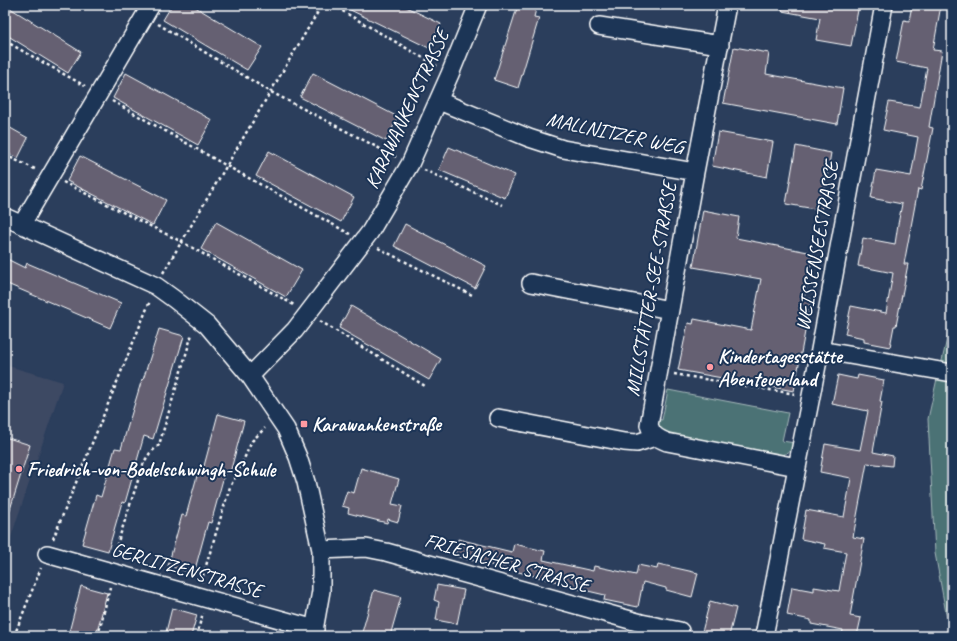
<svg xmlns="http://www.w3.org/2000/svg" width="957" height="641" font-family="Caveat,sans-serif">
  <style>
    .built { fill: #3c4863 }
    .green { fill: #4b7274; stroke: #a5b8ba }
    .building { fill: #656072; stroke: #fff }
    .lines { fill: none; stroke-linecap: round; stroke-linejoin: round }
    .minor-casing { stroke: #fff; stroke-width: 20 }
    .path { stroke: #fff; stroke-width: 2.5; stroke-dasharray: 3 3; stroke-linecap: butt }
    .minor { stroke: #1d3557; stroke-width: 17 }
    .poi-dot { fill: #ff9aa2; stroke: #1d3557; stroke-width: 1.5 }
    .labels { text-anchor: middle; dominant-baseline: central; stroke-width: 4; stroke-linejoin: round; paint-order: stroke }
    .street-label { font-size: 20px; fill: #fff; stroke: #1d3557 }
    .poi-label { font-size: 20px; font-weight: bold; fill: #fff; stroke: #1d3557; text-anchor: start }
  </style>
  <rect width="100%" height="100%" fill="#2b3e5c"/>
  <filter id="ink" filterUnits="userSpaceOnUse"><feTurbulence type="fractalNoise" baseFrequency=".025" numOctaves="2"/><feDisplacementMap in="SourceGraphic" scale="8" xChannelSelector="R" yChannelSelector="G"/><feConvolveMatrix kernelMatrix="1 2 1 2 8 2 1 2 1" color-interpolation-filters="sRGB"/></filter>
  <g filter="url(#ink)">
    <!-- built -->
    <path class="built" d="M5,365L63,382L5,555Z"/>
    <!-- green -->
    <path class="green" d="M952,317V366L941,365Z
      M938,374L949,376L952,410V636H948V624L935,553L928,419Z
      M668,390L788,413L782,441L795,443C791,451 788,454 779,455L668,434L660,429L656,419L662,420Z"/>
    <!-- building -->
    <path class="building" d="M5,5L81,52L68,73L5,34Z
      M172,5H192L262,47L247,70L163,20Z
      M340,5H402L441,24L429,48Z
      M518,5H537L534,17L539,18L518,88L494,80Z
      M782,5H859L851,46L816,40L820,18L782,11Z
      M912,5H941L933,50L942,51L929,127L933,128L921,190L918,189L904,264H908L896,326H894L890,347L864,342V338L845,334L851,306L886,313L893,273L858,266L863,238L895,244L898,224L902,204L871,198L876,170L911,176L918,137L883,130L889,102L920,107L927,68L896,62L904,20L909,21Z
      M734,47L769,53L766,74L843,88L837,124L723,103Z
      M126,73L212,120L198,145L113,98Z
      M313,73L398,117L386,141L300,97Z
      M5,125L28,138L18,158L5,152Z
      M718,132L773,142L767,177L712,166Z
      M796,146L831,153L821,210L786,204Z
      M449,147L515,175L505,198L439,170Z
      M269,151L354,197L341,222L256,176Z
      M80,156L166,200L153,225L67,181Z
      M703,210L739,217L736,238L813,253L804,298L811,299L794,391L678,370L688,323L693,324L694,319L751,330L761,279L693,267Z
      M216,222L302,270L286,297L201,249Z
      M405,224L486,266L475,288L394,246Z
      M5,258L25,268L27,263L121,303L110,328L5,283Z
      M351,306L441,359L429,380L339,328Z
      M159,329L184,336L153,439L144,436L125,503L122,502L108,551L82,544L96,495L101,497L115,448L121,449L142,379L143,380Z
      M838,375L857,379L858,375L884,380L880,401L882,402L873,452L893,456L892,466L867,463L853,537L864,539L850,616L861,618L857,636H842L843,630L811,624V620L787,615L792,587L814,591V587L839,591L846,552L824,548L825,544L801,539L806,510L844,517L851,478L820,472L825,444L860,450L868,411L832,404Z
      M218,414L244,421L230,473L225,472L211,523L208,522L194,573L168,566L182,515L186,516L200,465L204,466Z
      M5,437L30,445L8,516L5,515Z
      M361,468L399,479L392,504L402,506L398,522L388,519L387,523L348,513L349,508L342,506L347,491L354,493Z
      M458,539L512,552L514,544L545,551L543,560L593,571L594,566L636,575L638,565L657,569L658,564L698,573L692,597L666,590V588L643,582L638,607L604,600L605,595L558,584V582L455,556Z
      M437,585L464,590L457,624L436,620L439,602L434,600Z
      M81,586L107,593L96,636H68Z
      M374,590L401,597L390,636H361Z
      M710,601L736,608L729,636H717L702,632Z
      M172,608L197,615L191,636H165Z"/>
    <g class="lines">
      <!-- minor casing -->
      <g class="minor-casing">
        <path id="minor" d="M727,5L695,172L649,425C652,435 657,438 667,442L797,467
          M599,26L720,45
          M439,101L529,138L563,149L695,172
          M5,217L156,286L174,299L207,325L250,376L286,429L298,457L306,482L321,550V591L313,636
          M22,224L151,5
          M531,283L670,310
          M820,350L952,373
          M250,376L295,330L370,232L410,164L450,74L478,5
          M498,418L624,442L637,443L655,437
          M321,550L366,548L386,552L641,623L680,631
          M47,554L315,629
          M764,636L820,350L884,5"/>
      </g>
      <!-- path -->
      <path class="path" d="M126,5L131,8
        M332,5L437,66
        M158,24L271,92L396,157
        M5,41L85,86
        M112,101L227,166L350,234
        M5,155L37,170
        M424,170L502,205
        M63,182L182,242L294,305
        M378,248L474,296
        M163,273L322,5
        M320,321L425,386
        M674,374L795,394
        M53,539L150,301
        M113,557L144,462L150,453L159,445L192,334
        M201,582L230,487L239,470L252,441L265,428
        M14,636L41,568
        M98,636L110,587
        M196,636L203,613"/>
      <!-- minor -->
      <use href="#minor" class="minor"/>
    </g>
  </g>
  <!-- markers -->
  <g class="poi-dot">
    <circle cx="710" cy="367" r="4"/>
    <rect x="300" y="420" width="8" height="8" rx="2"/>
    <circle cx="19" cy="469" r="4"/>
  </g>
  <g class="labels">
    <!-- street labels -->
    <g class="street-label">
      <text transform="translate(407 109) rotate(-65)">KARAWANKENSTRASSE</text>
      <text transform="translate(615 133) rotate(12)">MALLNITZER WEG</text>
      <text transform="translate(817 246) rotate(-80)">WEISSENSEESTRASSE</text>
      <text transform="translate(651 289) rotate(-80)">MILLSTÄTTER-SEE-STRASSE</text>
      <text transform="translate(507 563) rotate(16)">FRIESACHER STRASSE</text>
      <text transform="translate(187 570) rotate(16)">GERLITZENSTRASSE</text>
    </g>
    <!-- poi labels -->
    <g class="poi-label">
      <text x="718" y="356">Kindertagesstätte<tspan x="718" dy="23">Abenteuerland</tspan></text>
      <text x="312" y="424">Karawankenstraße</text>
      <text x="27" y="469">Friedrich-von-Bodelschwingh-Schule</text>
    </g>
  </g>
  <!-- margin -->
  <rect width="957" height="641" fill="none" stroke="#1d3557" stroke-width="20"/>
  <rect x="10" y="10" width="937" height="621" fill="none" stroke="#fff" stroke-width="1.5" filter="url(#ink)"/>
</svg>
